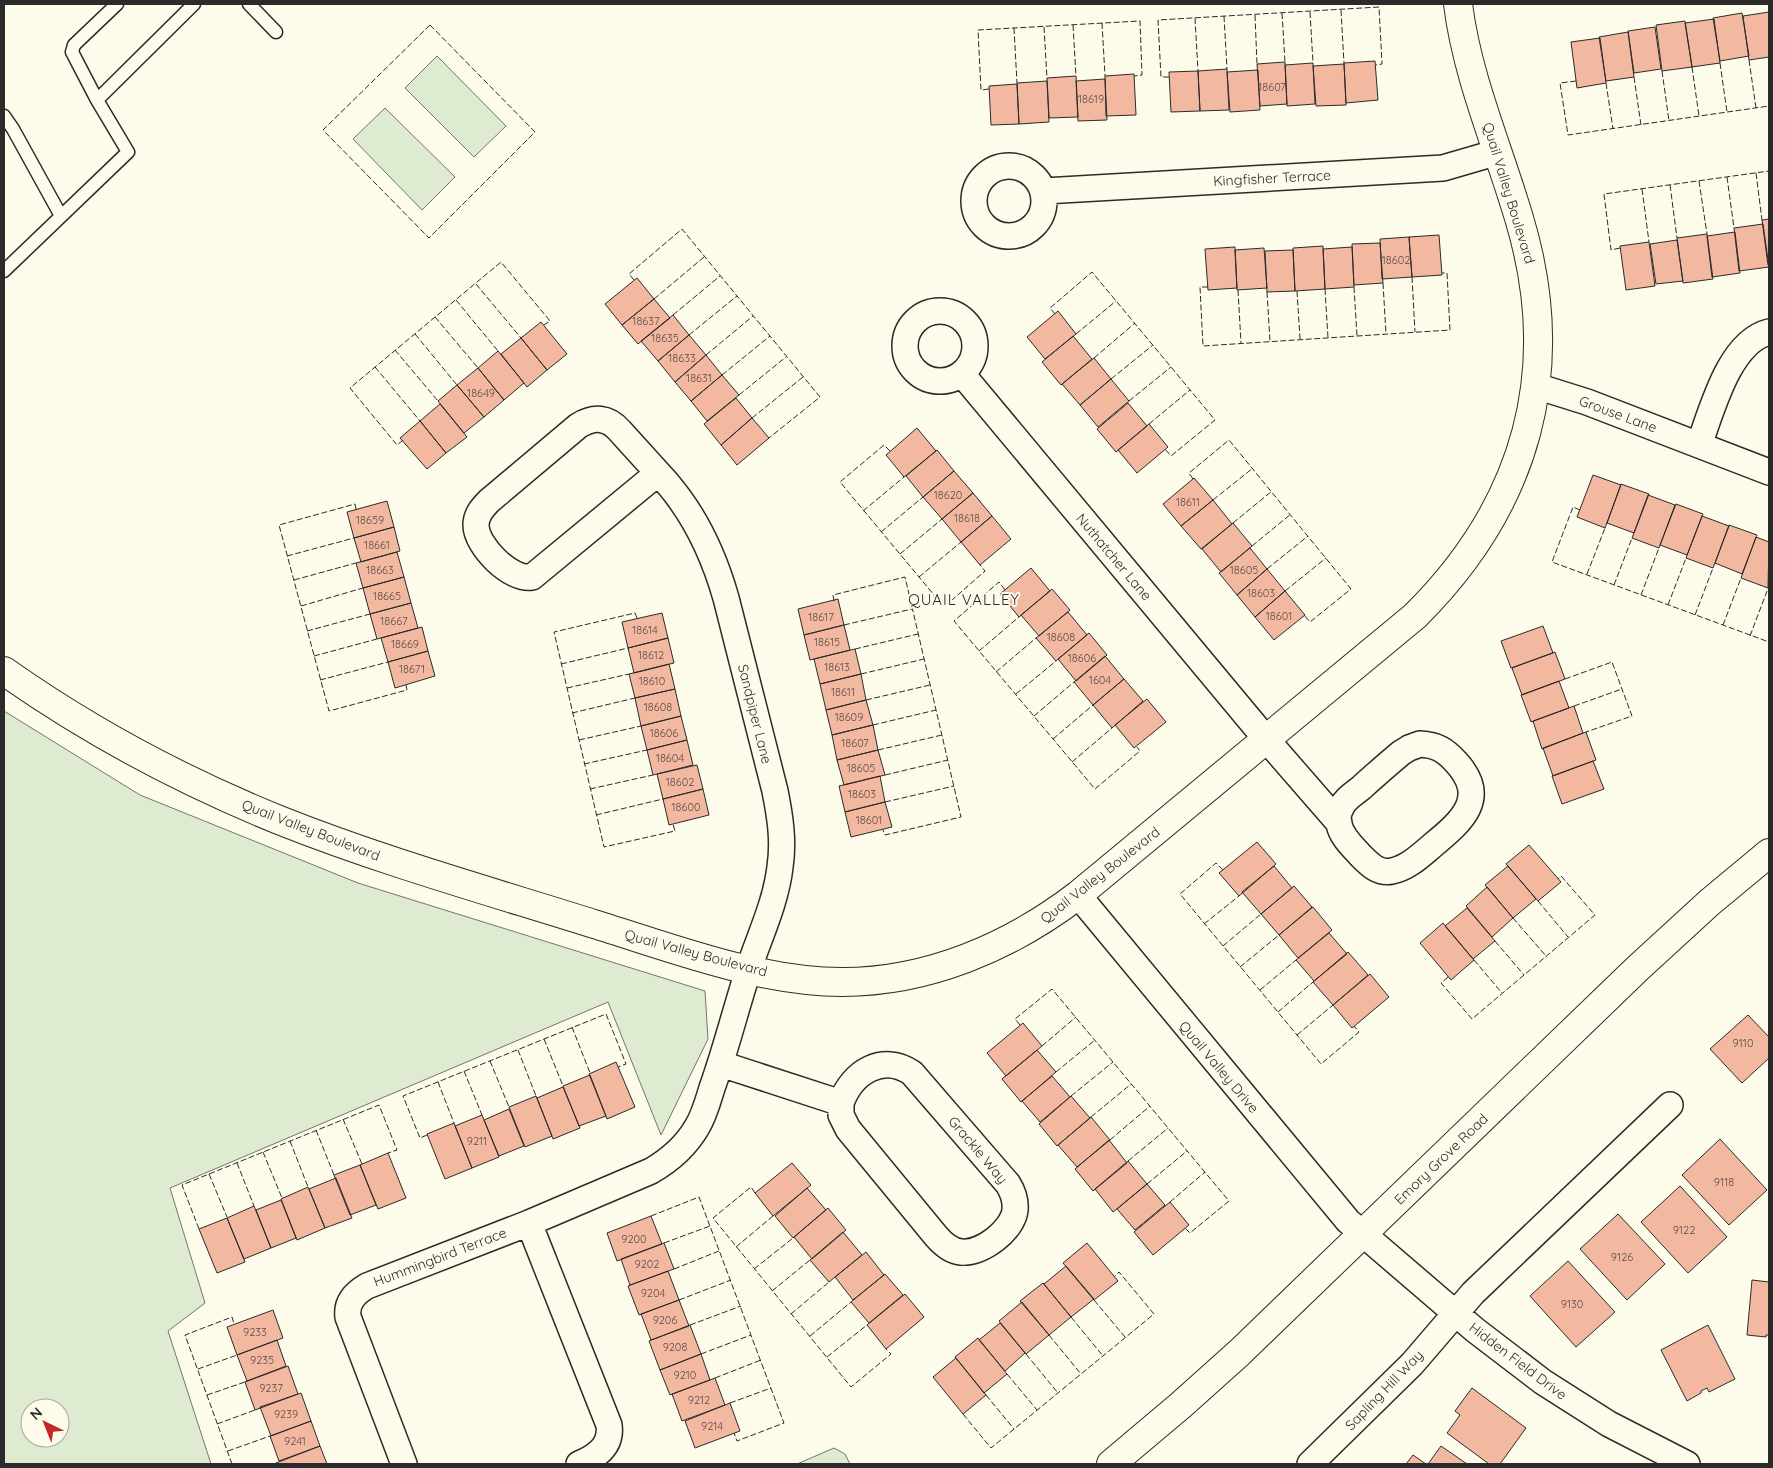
<svg xmlns="http://www.w3.org/2000/svg" width="1773" height="1468" font-family="Quicksand,sans-serif">
  <style>
    .green { fill: #deebd1; stroke: #74746e; fill-rule: evenodd }
    .building { fill: #f2b8a0; stroke: #2b2b2b }
    .lines { fill: none; stroke-linecap: round; stroke-linejoin: round }
    .service-casing { stroke: #2b2b2b; stroke-width: 15 }
    .minor-casing { stroke: #2b2b2b; stroke-width: 28 }
    .tertiary-casing { stroke: #2b2b2b; stroke-width: 30 }
    .service { stroke: #fdfbea; stroke-width: 12 }
    .minor { stroke: #fdfbea; stroke-width: 25 }
    .tertiary { stroke: #fdfbea; stroke-width: 28 }
    .fence { stroke: #2b2b2b; stroke-width: 1; stroke-dasharray: 6 2.5; stroke-linecap: butt }
    .labels { text-anchor: middle; dominant-baseline: central; stroke-width: 4; stroke-linejoin: round; paint-order: stroke }
    .number-label { font-size: 11px; fill: #5d4e48 }
    .street-label { font-size: 14px; fill: #2b2b2b; stroke: #fdfbea }
    .neighbourhood-label { font-size: 15px; letter-spacing: 1px; fill: #2b2b2b; stroke: #fdfbea }
  </style>
  <rect width="100%" height="100%" fill="#fdfbea"/>
  <!-- green -->
  <path class="green" d="M437,56L506,126L474,157L405,88Z
    M385,108L455,177L422,210L353,139Z
    M4,711L140,795L358,883L705,991L708,1039L661,1135L608,1002L170,1188L205,1303L168,1331L211,1464H4ZM30,1408H60V1438H30Z
    M834,1448L845,1454L850,1464H797Z"/>
  <!-- building -->
  <path class="building" d="M1769,12V57L1749,60L1743,16Z
    M1742,13L1749,56L1720,61L1713,18Z
    M1714,19L1720,63L1692,67L1685,23Z
    M1685,21L1692,67L1662,71L1656,25Z
    M1655,27L1661,69L1634,73L1628,31Z
    M1628,32L1634,77L1606,81L1599,37Z
    M1600,38L1606,83L1577,88L1571,42Z
    M1375,61L1378,100L1346,103L1344,63Z
    M1285,62L1287,104L1260,106L1257,64Z
    M1313,63L1315,104L1287,106L1285,65Z
    M1344,64L1346,105L1316,106L1313,66Z
    M1227,69L1229,110L1200,111L1198,71Z
    M1258,70L1260,110L1230,112L1227,72Z
    M1198,71L1200,111L1171,112L1169,72Z
    M1134,74L1136,115L1106,116L1105,76Z
    M1076,76L1078,117L1049,118L1047,78Z
    M1105,79L1107,120L1078,121L1076,81Z
    M1047,81L1049,122L1019,124L1017,83Z
    M1017,84L1019,124L991,125L989,86Z
    M1769,219V265H1768L1762,220Z
    M1763,224L1769,267L1739,271L1734,228Z
    M1735,232L1740,273L1712,277L1707,236Z
    M1707,234L1713,279L1683,283L1677,238Z
    M1439,235L1442,275L1412,277L1409,237Z
    M1409,237L1412,277L1382,279L1380,239Z
    M1677,240L1683,281L1656,284L1650,244Z
    M1649,242L1655,286L1626,290L1620,246Z
    M1380,243L1383,283L1354,285L1352,244Z
    M1323,246L1325,289L1295,291L1293,248Z
    M1235,247L1237,288L1208,290L1205,249Z
    M1352,247L1354,287L1325,289L1323,249Z
    M1264,248L1267,288L1237,290L1235,250Z
    M1293,250L1295,291L1267,292L1265,251Z
    M637,278L654,299L622,325L605,304Z
    M654,299L670,318L638,344L622,325Z
    M1058,311L1076,334L1045,359L1027,337Z
    M673,315L689,335L658,361L641,341Z
    M541,322L567,354L547,370L521,338Z
    M689,335L706,355L675,382L658,361Z
    M1073,336L1092,359L1061,385L1042,362Z
    M521,338L547,370L527,387L501,354Z
    M498,351L524,383L504,400L478,368Z
    M706,355L722,375L691,401L675,382Z
    M1094,358L1111,379L1080,405L1062,384Z
    M478,368L504,400L484,417L457,385Z
    M722,375L739,395L707,421L691,401Z
    M1111,379L1129,401L1098,427L1080,405Z
    M457,385L484,417L464,433L438,401Z
    M736,398L752,418L721,445L704,424Z
    M1128,403L1147,426L1116,452L1097,429Z
    M440,404L467,437L446,453L420,421Z
    M752,418L769,438L737,465L721,445Z
    M420,421L446,453L427,469L400,438Z
    M1149,424L1168,447L1137,473L1118,450Z
    M917,428L936,451L904,477L886,455Z
    M937,450L954,471L923,497L906,476Z
    M954,471L973,493L942,519L923,497Z
    M1593,475L1621,485L1605,528L1577,517Z
    M1194,478L1213,500L1181,526L1163,504Z
    M1621,484L1649,494L1634,533L1607,523Z
    M973,493L992,516L961,542L942,519Z
    M1648,495L1675,505L1659,548L1632,538Z
    M1213,500L1232,524L1201,549L1181,526Z
    M387,501L394,527L354,538L347,512Z
    M1676,504L1703,514L1687,555L1660,545Z
    M992,516L1011,539L980,565L961,542Z
    M1702,516L1729,526L1713,568L1686,558Z
    M1233,523L1252,546L1221,572L1202,549Z
    M1729,525L1757,535L1742,574L1715,563Z
    M394,527L400,551L361,562L354,538Z
    M1756,537L1769,542L1768,588L1741,578Z
    M1250,548L1267,569L1237,595L1219,573Z
    M397,552L404,577L363,588L356,563Z
    M1031,568L1050,591L1019,617L1000,594Z
    M1267,569L1285,591L1255,617L1237,595Z
    M404,577L411,603L370,614L363,588Z
    M1052,589L1070,610L1039,636L1021,615Z
    M1285,591L1305,615L1274,640L1255,617Z
    M838,599L844,625L804,635L798,609Z
    M411,603L418,628L377,639L370,614Z
    M1068,612L1087,635L1056,661L1036,638Z
    M662,613L668,638L628,648L622,622Z
    M844,625L850,650L810,660L804,635Z
    M1543,626L1553,653L1511,668L1501,641Z
    M422,627L428,651L388,662L381,638Z
    M1089,633L1107,655L1076,681L1058,659Z
    M668,638L674,663L634,673L628,648Z
    M855,649L861,674L820,684L814,659Z
    M428,651L435,676L395,688L388,662Z
    M1555,652L1565,679L1522,695L1512,668Z
    M1105,656L1124,679L1093,705L1074,682Z
    M669,664L675,689L635,698L629,674Z
    M861,674L866,700L826,710L820,684Z
    M1124,679L1143,701L1112,728L1093,705Z
    M1559,681L1569,708L1531,722L1521,695Z
    M675,689L681,716L641,726L635,698Z
    M1147,699L1166,722L1134,748L1115,725Z
    M866,700L873,725L832,735L826,710Z
    M1574,706L1583,733L1542,749L1533,721Z
    M681,716L687,740L647,750L641,726Z
    M873,725L878,750L837,760L832,735Z
    M1586,732L1596,760L1553,776L1543,748Z
    M687,740L693,765L653,775L647,750Z
    M878,750L885,775L844,785L837,760Z
    M1593,761L1604,789L1562,804L1552,776Z
    M697,765L703,789L663,799L657,774Z
    M880,776L885,802L845,812L839,786Z
    M703,789L709,815L669,825L663,799Z
    M885,802L892,827L851,837L845,812Z
    M1257,842L1276,864L1239,896L1219,873Z
    M1529,845L1561,882L1538,901L1506,864Z
    M1274,866L1292,888L1261,914L1242,892Z
    M1508,866L1536,899L1513,918L1485,885Z
    M1294,886L1312,907L1279,935L1261,914Z
    M1487,887L1513,918L1492,937L1466,906Z
    M1313,907L1332,930L1298,958L1279,935Z
    M1467,908L1495,941L1473,959L1445,926Z
    M1443,923L1474,960L1451,980L1420,943Z
    M1329,933L1347,954L1314,981L1296,960Z
    M1348,952L1368,975L1333,1005L1313,982Z
    M1370,974L1389,997L1352,1028L1333,1005Z
    M1748,1015L1769,1037V1058L1742,1083L1710,1049Z
    M1023,1023L1042,1046L1006,1076L987,1053Z
    M1037,1050L1056,1072L1021,1102L1002,1079Z
    M616,1062L635,1107L607,1119L589,1074Z
    M590,1075L606,1116L579,1126L563,1086Z
    M1052,1076L1070,1097L1040,1122L1022,1101Z
    M563,1087L580,1128L553,1139L537,1098Z
    M536,1096L552,1136L525,1147L509,1107Z
    M1071,1096L1090,1118L1057,1146L1039,1124Z
    M509,1109L524,1146L499,1156L484,1120Z
    M482,1115L499,1157L472,1168L455,1126Z
    M1091,1117L1110,1140L1077,1167L1058,1145Z
    M454,1123L472,1168L445,1179L427,1134Z
    M1720,1139L1767,1190L1729,1225L1682,1175Z
    M1109,1140L1127,1163L1093,1191L1075,1169Z
    M388,1153L406,1198L378,1209L360,1165Z
    M1128,1161L1147,1184L1113,1212L1095,1189Z
    M792,1163L811,1185L773,1216L755,1193Z
    M360,1165L376,1205L350,1215L334,1175Z
    M336,1178L352,1218L325,1228L309,1189Z
    M1147,1184L1165,1205L1135,1230L1117,1209Z
    M1680,1186L1727,1237L1688,1273L1641,1222Z
    M308,1187L325,1228L297,1240L281,1199Z
    M807,1188L826,1210L793,1238L775,1216Z
    M281,1200L296,1238L271,1248L256,1210Z
    M1170,1202L1189,1225L1153,1255L1134,1232Z
    M254,1206L271,1248L244,1259L227,1218Z
    M828,1208L846,1230L812,1259L794,1237Z
    M1618,1214L1665,1264L1627,1300L1580,1249Z
    M651,1216L662,1244L617,1261L607,1233Z
    M227,1218L245,1262L217,1273L199,1229Z
    M843,1232L862,1255L829,1282L810,1260Z
    M664,1243L674,1269L630,1285L621,1259Z
    M1087,1243L1118,1281L1094,1300L1063,1263Z
    M866,1252L884,1275L853,1300L835,1277Z
    M1568,1261L1615,1312L1576,1347L1530,1296Z
    M1066,1266L1094,1299L1071,1317L1044,1284Z
    M668,1271L679,1300L639,1315L628,1286Z
    M885,1274L903,1295L869,1323L851,1302Z
    M1752,1280L1769,1282V1335H1766V1337L1747,1335Z
    M1043,1283L1071,1317L1049,1335L1020,1301Z
    M905,1294L924,1317L886,1349L867,1325Z
    M679,1300L689,1326L651,1340L641,1314Z
    M1022,1302L1049,1335L1026,1354L999,1321Z
    M273,1310L283,1338L237,1355L227,1327Z
    M1000,1323L1025,1353L1005,1371L979,1340Z
    M690,1325L701,1354L660,1370L649,1341Z
    M1708,1325L1735,1379L1709,1392L1707,1388L1701,1391V1393L1687,1401L1661,1350Z
    M978,1338L1007,1374L984,1393L955,1357Z
    M277,1340L286,1366L247,1381L237,1355Z
    M701,1354L710,1380L670,1395L660,1370Z
    M956,1358L986,1395L963,1414L933,1377Z
    M288,1366L298,1394L255,1410L245,1382Z
    M715,1378L725,1405L682,1421L672,1394Z
    M1472,1388L1526,1428L1500,1464H1489L1447,1433L1460,1415L1455,1411Z
    M301,1393L311,1421L271,1436L260,1407Z
    M730,1403L740,1431L695,1448L685,1421Z
    M311,1421L320,1446L279,1461L270,1436Z
    M320,1446L327,1464H276V1463Z
    M1441,1446L1467,1464H1428Z
    M1413,1455L1426,1464H1406Z"/>
  <g class="lines">
    <!-- service casing -->
    <g class="service-casing">
      <path id="service" d="M249,4L276,32
        M97,100L194,4
        M4,116L13,129L61,216
        M4,271L128,152L97,100L72,52L74,45L117,4"/>
    </g>
    <!-- minor casing -->
    <g class="minor-casing">
      <path id="minor" d="M974 201a35 35 0 1 1 70 0a35 35 0 1 1-70 0Z
        M1044,191L1443,168L1498,152
        M905 346a35 35 0 1 1 70 0a35 35 0 1 1-70 0Z
        M962,374L1266,739L1339,823
        M1536,386L1587,402L1769,472
        M1699,445C1712,410 1729,342 1769,332
        M1420,744C1437,745 1445,750 1456,762C1489,798 1462,821 1433,845C1421,855 1408,868 1392,871C1378,874 1369,864 1360,855C1352,846 1341,836 1339,824C1337,818 1339,811 1342,806C1346,798 1355,793 1361,788C1374,776 1388,764 1401,753L1409,748Z
        M1078,895L1348,1221L1475,1330L1543,1382L1609,1424L1687,1464
        M721,1064L841,1103V1115L848,1129L936,1236C942,1243 951,1251 961,1252C982,1254 1013,1230 1015,1210C1016,1200 1013,1192 1008,1184L912,1073C883,1053 852,1072 841,1103
        M529,1223L609,1425C612,1446 596,1457 579,1464
        M404,1464L348,1317C346,1302 355,1293 367,1286L529,1223L651,1171C670,1160 686,1146 697,1127C704,1116 708,1101 712,1088C726,1049 736,1008 749,968C760,935 776,902 780,867C784,841 780,816 775,791L726,598C714,556 697,518 668,484L620,431C608,417 594,416 578,426L489,501C482,508 476,515 476,525C476,546 511,581 532,577L658,473
        M1310,1464L1412,1364L1473,1293L1670,1105"/>
    </g>
    <!-- tertiary casing -->
    <g class="tertiary-casing">
      <path id="tertiary" d="M4,671C89,731 183,781 279,820C382,861 489,891 594,924C672,948 760,982 842,982C928,982 1010,947 1078,895L1415,616C1527,505 1565,370 1519,218C1498,147 1467,77 1458,4
        M1111,1464L1181,1405L1239,1353L1638,968L1710,902L1769,853"/>
    </g>
    <!-- service -->
    <use href="#service" class="service"/>
    <!-- minor -->
    <use href="#minor" class="minor"/>
    <!-- tertiary -->
    <use href="#tertiary" class="tertiary"/>
    <!-- fence -->
    <path class="fence" d="M1341,10L1344,63
      M1310,12L1313,63
      M1282,13L1285,62
      M1255,15L1257,64
      M1224,16L1227,69
      M1195,18L1198,71
      M1102,23L1105,76
      M430,25L535,132L429,238L323,130Z
      M1073,25L1076,76
      M1044,27L1047,78
      M1014,28L1017,83
      M1749,60L1756,108
      M1720,63L1727,112
      M1692,67L1699,116
      M1662,71L1669,121
      M1169,77H1161L1158,20L1379,7L1382,64L1376,65
      M1634,77L1641,125
      M1576,81L1560,83L1568,135L1769,106
      M1606,83L1613,129
      M989,89L981,90L978,30L1140,21L1142,75L1134,76
      M1756,173L1762,220
      M1727,177L1734,228
      M1699,181L1707,234
      M1670,185L1677,238
      M1642,189L1649,242
      M1620,248L1611,250L1604,194L1769,171
      M1412,277L1415,332
      M634,280L629,274L682,229L820,397L769,438
      M1383,283L1386,334
      M476,284L521,338
      M1208,287H1200L1203,346L1450,330L1447,273H1442
      M1354,287L1357,336
      M1325,289L1328,338
      M1238,290L1241,343
      M1297,291L1300,339
      M1267,292L1270,341
      M654,299L704,257
      M456,300L498,351
      M1055,314L1050,308L1092,272L1215,420L1171,456L1165,449
      M673,315L720,276
      M435,317L478,368
      M415,334L457,385
      M1076,334L1116,301
      M689,335L737,296
      M395,350L438,401
      M706,355L753,316
      M1094,358L1135,323
      M375,367L420,421
      M722,375L770,336
      M1111,379L1153,345
      M739,395L786,357
      M1129,401L1171,367
      M752,418L803,377
      M1149,424L1190,390
      M403,440L397,445L350,388L501,262L550,321L544,325
      M890,451L884,445L840,482L944,607L985,571L980,565
      M1193,479L1189,473L1229,440L1351,589L1310,622L1304,615
      M1213,500L1253,468
      M356,509L355,504L279,525L329,711L407,690L406,685
      M1580,510L1573,507L1552,562L1769,642
      M863,511L904,477
      M1233,523L1272,491
      M881,532L923,497
      M1252,546L1291,514
      M900,554L942,519
      M287,556L354,538
      M1267,569L1308,536
      M1587,574L1605,528
      M919,577L961,542
      M294,580L356,563
      M1614,585L1632,538
      M1005,590L999,582L954,621L1095,789L1140,751L1137,747
      M1285,591L1326,558
      M1641,595L1659,548
      M834,601L833,595L905,577L961,817L885,835L883,830
      M1668,605L1686,558
      M301,606L363,588
      M1695,615L1713,568
      M637,618L635,613L554,632L604,847L675,831L673,824
      M844,625L912,609
      M1723,625L1741,578
      M307,631L370,614
      M1750,636L1767,591
      M855,649L918,634
      M979,651L1019,617
      M314,656L377,639
      M561,664L628,648
      M996,672L1036,638
      M861,674L924,659
      M1565,679L1612,662L1632,716L1586,732
      M320,680L388,662
      M567,688L629,674
      M1016,694L1056,661
      M866,700L930,685
      M1574,706L1622,689
      M572,713L635,698
      M1034,716L1074,682
      M873,725L936,710
      M1053,739L1093,705
      M579,740L641,726
      M878,750L942,735
      M1072,762L1112,728
      M584,764L647,750
      M885,775L948,760
      M590,789L653,775
      M885,802L954,786
      M596,815L663,799
      M1223,870L1216,863L1180,894L1321,1064L1359,1032L1354,1026
      M1538,901L1568,937
      M1513,918L1546,956
      M1204,924L1239,896
      M1495,941L1524,975
      M1223,946L1261,914
      M1474,960L1502,993
      M1240,967L1279,935
      M1448,977L1441,983L1472,1019L1595,915L1561,876L1558,879
      M1260,990L1296,960
      M1278,1012L1313,982
      M1020,1025L1015,1019L1052,989L1229,1201L1190,1233L1185,1228
      M572,1027L590,1073
      M1297,1035L1333,1005
      M544,1039L563,1086
      M1042,1046L1076,1017
      M518,1050L536,1096
      M490,1061L509,1107
      M464,1071L482,1115
      M1056,1072L1095,1040
      M438,1082L454,1123
      M1071,1096L1113,1062
      M1091,1117L1131,1084
      M343,1119L362,1164
      M316,1130L334,1175
      M427,1135L420,1138L403,1096L606,1014L626,1064L618,1067
      M1110,1140L1150,1106
      M290,1141L308,1187
      M263,1152L282,1198
      M1128,1161L1168,1128
      M237,1163L254,1206
      M209,1174L227,1217
      M1147,1184L1187,1151
      M755,1193L751,1187L713,1218L851,1387L891,1354L886,1349
      M1170,1202L1205,1172
      M651,1216L699,1197L784,1423L737,1441L734,1433
      M199,1229L182,1185L379,1105L397,1150L388,1153
      M664,1243L710,1226
      M736,1247L773,1216
      M674,1269L719,1251
      M754,1269L793,1238
      M772,1291L810,1260
      M679,1300L731,1280
      M1094,1300L1125,1337
      M791,1314L829,1282
      M1071,1317L1103,1356
      M690,1325L741,1306
      M1049,1335L1081,1374
      M810,1336L851,1302
      M701,1354L751,1335
      M1026,1354L1058,1393
      M827,1357L867,1325
      M198,1369L237,1355
      M1007,1374L1037,1410
      M715,1378L761,1360
      M207,1395L245,1382
      M986,1395L1014,1429
      M730,1403L771,1388
      M963,1414L991,1448L1154,1314L1119,1272L1114,1277
      M217,1424L255,1410
      M228,1451L270,1436
      M232,1464L185,1335L232,1317L234,1324"/>
  </g>
  <g class="labels">
    <!-- number labels -->
    <g class="number-label">
      <text x="1272" y="87">18607</text>
      <text x="1091" y="99">18619</text>
      <text x="1396" y="260">18602</text>
      <text x="646" y="321">18637</text>
      <text x="665" y="338">18635</text>
      <text x="682" y="358">18633</text>
      <text x="699" y="378">18631</text>
      <text x="481" y="393">18649</text>
      <text x="948" y="495">18620</text>
      <text x="1188" y="502">18611</text>
      <text x="967" y="518">18618</text>
      <text x="370" y="520">18659</text>
      <text x="377" y="545">18661</text>
      <text x="380" y="570">18663</text>
      <text x="1244" y="570">18605</text>
      <text x="1261" y="593">18603</text>
      <text x="387" y="596">18665</text>
      <text x="1279" y="616">18601</text>
      <text x="821" y="617">18617</text>
      <text x="394" y="621">18667</text>
      <text x="645" y="630">18614</text>
      <text x="1061" y="637">18608</text>
      <text x="827" y="642">18615</text>
      <text x="405" y="644">18669</text>
      <text x="651" y="655">18612</text>
      <text x="1082" y="658">18606</text>
      <text x="837" y="667">18613</text>
      <text x="412" y="669">18671</text>
      <text x="1100" y="680">1604</text>
      <text x="652" y="681">18610</text>
      <text x="843" y="692">18611</text>
      <text x="658" y="707">18608</text>
      <text x="849" y="717">18609</text>
      <text x="664" y="733">18606</text>
      <text x="855" y="743">18607</text>
      <text x="670" y="758">18604</text>
      <text x="861" y="768">18605</text>
      <text x="680" y="782">18602</text>
      <text x="862" y="794">18603</text>
      <text x="686" y="807">18600</text>
      <text x="869" y="820">18601</text>
      <text x="1743" y="1043">9110</text>
      <text x="477" y="1141">9211</text>
      <text x="1724" y="1182">9118</text>
      <text x="1684" y="1230">9122</text>
      <text x="634" y="1239">9200</text>
      <text x="1622" y="1257">9126</text>
      <text x="647" y="1264">9202</text>
      <text x="653" y="1293">9204</text>
      <text x="1572" y="1304">9130</text>
      <text x="665" y="1320">9206</text>
      <text x="255" y="1332">9233</text>
      <text x="675" y="1347">9208</text>
      <text x="262" y="1360">9235</text>
      <text x="685" y="1375">9210</text>
      <text x="271" y="1388">9237</text>
      <text x="699" y="1400">9212</text>
      <text x="286" y="1414">9239</text>
      <text x="712" y="1426">9214</text>
      <text x="295" y="1441">9241</text>
    </g>
    <!-- street labels -->
    <g class="street-label">
      <text transform="translate(1272 178) rotate(-3)">Kingfisher Terrace</text>
      <text transform="translate(1509 193) rotate(73)">Quail Valley Boulevard</text>
      <text transform="translate(1618 414) rotate(20)">Grouse Lane</text>
      <text transform="translate(1114 557) rotate(50)">Nuthatcher Lane</text>
      <text transform="translate(755 714) rotate(76)">Sandpiper Lane</text>
      <text transform="translate(311 830) rotate(21)">Quail Valley Boulevard</text>
      <text transform="translate(1100 875) rotate(-38)">Quail Valley Boulevard</text>
      <text transform="translate(696 953) rotate(15)">Quail Valley Boulevard</text>
      <text transform="translate(1219 1067) rotate(50)">Quail Valley Drive</text>
      <text transform="translate(978 1150) rotate(50)">Grackle Way</text>
      <text transform="translate(1441 1159) rotate(-44)">Emory Grove Road</text>
      <text transform="translate(440 1257) rotate(-21)">Hummingbird Terrace</text>
      <text transform="translate(1518 1361) rotate(37)">Hidden Field Drive</text>
      <text transform="translate(1384 1390) rotate(-46)">Sapling Hill Way</text>
    </g>
    <!-- neighbourhood labels -->
    <g class="neighbourhood-label">
      <text x="964" y="599">QUAIL VALLEY</text>
    </g>
  </g>
  <!-- border -->
  <rect width="1773" height="1468" fill="none" stroke="#2b2b2b" stroke-width="10"/>
  <!-- north arrow -->
  <g transform="translate(45 1423) rotate(317)"><circle r="24" fill="#fdfbea" stroke="#a9a89e"/>
  <path d="M0-4L9 19L0 12L-9 19Z" fill="#c62828"/>
  <text y="-8" font-size="14" font-weight="bold" text-anchor="middle" fill="#2b2b2b">N</text>
  </g>
</svg>
